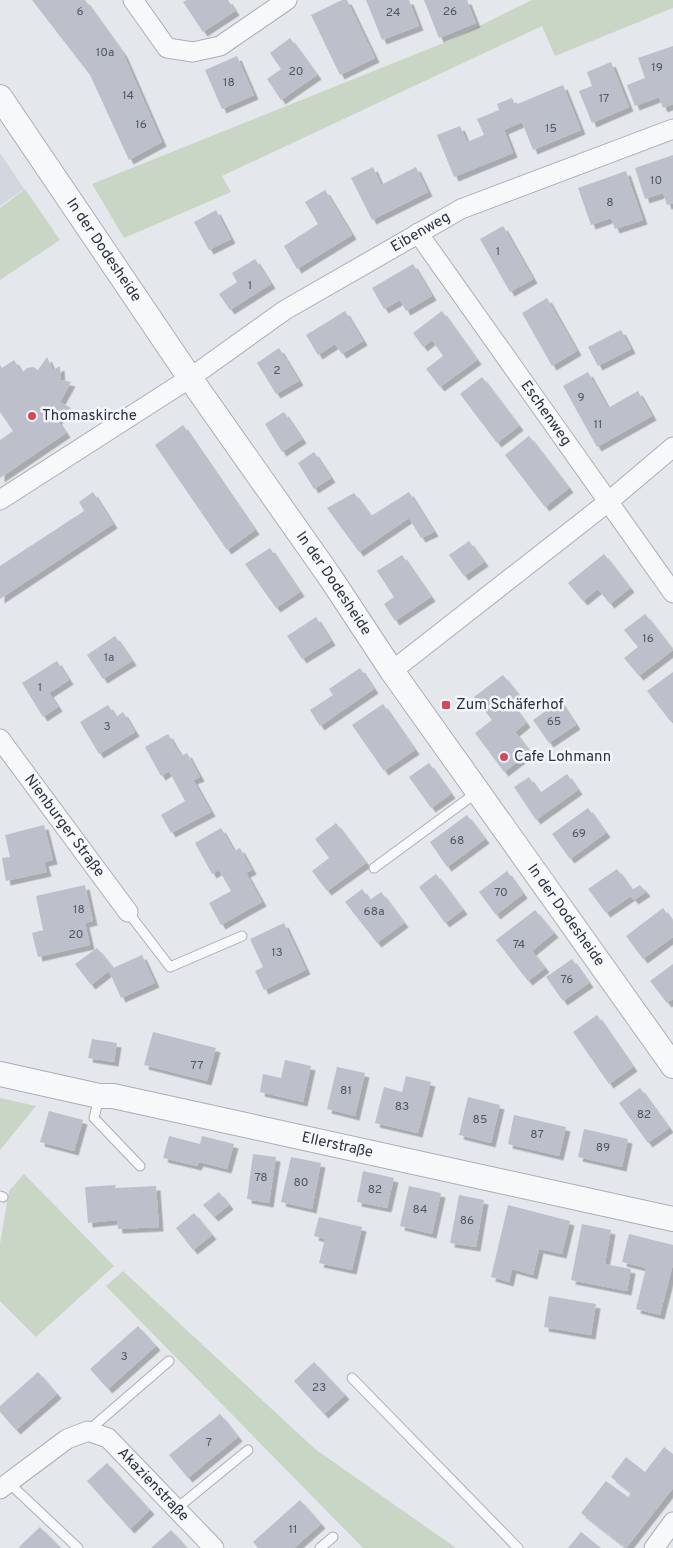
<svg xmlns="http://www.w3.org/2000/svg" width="673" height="1548" font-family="Overpass,sans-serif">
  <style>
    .built { fill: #d2d6de }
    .green { fill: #c9d6c5 }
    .building { fill: #bbc0ca; filter: url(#shadow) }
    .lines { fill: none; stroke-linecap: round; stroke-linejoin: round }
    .service-casing { stroke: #a9aeb7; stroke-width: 11 }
    .minor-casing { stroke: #a9aeb7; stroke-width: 21 }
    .tertiary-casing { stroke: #a9aeb7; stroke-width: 26 }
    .service { stroke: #f7f8fa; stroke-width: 9 }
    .minor { stroke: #f7f8fa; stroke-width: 19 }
    .tertiary { stroke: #f7f8fa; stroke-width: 24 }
    .poi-dot { fill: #d1495b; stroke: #f4f6f9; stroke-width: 2 }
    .labels { text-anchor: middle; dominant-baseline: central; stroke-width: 5; stroke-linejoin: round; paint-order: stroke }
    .number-label { font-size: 12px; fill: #4f5766 }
    .street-label { font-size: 15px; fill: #2b3445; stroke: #f4f6f9 }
    .poi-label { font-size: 15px; fill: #2b3445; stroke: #f4f6f9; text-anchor: start }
  </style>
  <defs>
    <filter id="shadow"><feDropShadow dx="4.5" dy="4.5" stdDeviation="0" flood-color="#0004"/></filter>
  </defs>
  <rect width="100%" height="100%" fill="#e4e7ec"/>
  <!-- built -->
  <path class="built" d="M0,153L24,189L0,206Z"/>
  <!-- green -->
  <path class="green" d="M532,0H673V8L555,56L542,26L222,176L231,192L124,238L92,184L451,40Z
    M25,189L60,240L0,280V208Z
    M0,1098L36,1106L0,1150Z
    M24,1174L114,1266L36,1337L0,1301V1244L9,1191Z
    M123,1271L315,1449L456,1548H363L106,1286Z"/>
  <!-- building -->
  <path class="building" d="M32,0H85L123,53L162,142L129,160L90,75Z
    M187,0H228L235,11L203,32L183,2Z
    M342,0H347L375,58L340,75L311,15Z
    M366,0H409L419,26L382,40Z
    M424,0H467L476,23L439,38Z
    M290,38L317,75L281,100L267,79L281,69L270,53Z
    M673,46V104L663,108L659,97L635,106L627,85L645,78L638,58Z
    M237,56L254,95L222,109L205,70Z
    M611,62L629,107L592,123L579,91L592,86L587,72Z
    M563,85L581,130L533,150L522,122L504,130L513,153L454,177L437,135L460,126L467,142L484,135L477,119L499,110L497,104L512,98L515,105Z
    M673,155V203L667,205L663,193L645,199L635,168Z
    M373,167L381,185L416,167L428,192L372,220L351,178Z
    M626,171L643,220L615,229L611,218L591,225L578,188Z
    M325,190L352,235L297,269L284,246L318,224L305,202Z
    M216,210L231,239L209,250L194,222Z
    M503,226L533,279L510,292L480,239Z
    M255,259L271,284L230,310L219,294L237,282L232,273Z
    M413,264L432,296L406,311L400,300L384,309L372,288Z
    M547,298L577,351L552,366L522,313Z
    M345,311L363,341L342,354L335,344L318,355L306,335Z
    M442,311L477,360L440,387L426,369L443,356L432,340L423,347L413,333Z
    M621,330L631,349L598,366L588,347Z
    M279,348L299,381L276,394L257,363Z
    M47,357L53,370L60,366L61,380L71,382L60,402L71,408L57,420L66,433L0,478V440L13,431L0,412V365L2,368L14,360L22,373L27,368L33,367L38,370Z
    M588,372L608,408L638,391L652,416L597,447L563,386Z
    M482,377L519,426L497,443L460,394Z
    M284,412L302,439L282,452L265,424Z
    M183,425L255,530L227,550L155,445Z
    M529,436L569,488L545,507L505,455Z
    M314,452L331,478L314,489L298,463Z
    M93,492L113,524L0,599V566L84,511L79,502Z
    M409,492L434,532L421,538L409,518L359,552L327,508L354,493L371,516Z
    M469,541L484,562L464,576L449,555Z
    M270,548L300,592L276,608L245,564Z
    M604,554L630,588L610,604L598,589L583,601L568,583Z
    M402,555L431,597L395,621L384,604L394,597L377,571Z
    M645,614L673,650L639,676L624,658L638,647L624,630Z
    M316,617L331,641L302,659L287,636Z
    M115,636L132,661L103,679L87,655Z
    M57,661L69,680L49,693L58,707L43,717L22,683Z
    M360,668L374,689L320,726L310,710L333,695L329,689Z
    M673,672V720L671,722L647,691Z
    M503,675L521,698L513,705L526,723L515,732L530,752L504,772L475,733L492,720L474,697Z
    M560,701L576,725L549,743L533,720Z
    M383,704L415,750L384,771L352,725Z
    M108,705L116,717L123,712L135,732L99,754L80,722Z
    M168,734L181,756L187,753L200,777L193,780L211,812L171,833L161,815L185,801L169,771L161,776L145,747Z
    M429,763L451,794L431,808L409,777Z
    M567,774L578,790L536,820L514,787L529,777L540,793Z
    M588,808L606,833L570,859L552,834Z
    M467,815L485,839L447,867L430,842Z
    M336,823L366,863L327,891L312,871L329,858L315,839Z
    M44,825L53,860L44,862L47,872L6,881L2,858L10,857L5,835Z
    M221,828L234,851L240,848L252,870L246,873L262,902L221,925L209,903L231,891L219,870L212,874L195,843Z
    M617,869L632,890L640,885L646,892L634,900L631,896L606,913L588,889Z
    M507,871L523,894L496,915L479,892Z
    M436,874L463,910L445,923L419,887Z
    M85,885L93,921L85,923L90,945L38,957L32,933L43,930L36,896Z
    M362,889L370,900L381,892L404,923L377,943L345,902Z
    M663,908L673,922V937L643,959L626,936Z
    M535,910L554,933L532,951L545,968L528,981L496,940Z
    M284,923L306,970L264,990L255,971L263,967L250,939Z
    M97,948L113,968L142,955L155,983L121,998L109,971L91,985L75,964Z
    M572,959L589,983L563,1001L546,977Z
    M673,964V999L667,1003L650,981Z
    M597,1015L633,1067L609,1084L573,1032Z
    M153,1032L216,1048L207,1081L144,1065Z
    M92,1039L117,1043L114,1062L88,1058Z
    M285,1060L311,1066L303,1102L260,1092L263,1074L281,1078Z
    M337,1067L365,1073L355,1116L327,1109Z
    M406,1076L431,1082L418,1133L375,1123L384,1087L402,1092Z
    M640,1088L669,1128L648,1143L619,1103Z
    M468,1097L500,1105L491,1143L459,1135Z
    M49,1111L83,1120L74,1151L40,1142Z
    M514,1115L566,1127L559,1156L508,1144Z
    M584,1129L628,1139L622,1167L578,1157Z
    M169,1136L200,1144L202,1136L234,1144L227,1169L199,1162L197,1166L163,1158Z
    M253,1154L276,1157L269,1203L247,1199Z
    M291,1157L321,1163L312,1209L281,1202Z
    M363,1171L394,1178L387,1208L357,1202Z
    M116,1185L115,1188L156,1186L159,1227L118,1229L117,1220L88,1223L85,1187Z
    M409,1186L441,1193L432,1234L400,1226Z
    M219,1192L229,1205L214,1217L203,1205Z
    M459,1195L484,1200L476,1247L450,1243Z
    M508,1205L570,1221L562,1254L539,1249L533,1275L512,1269L509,1282L491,1277Z
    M194,1213L212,1235L193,1250L176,1228Z
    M319,1217L362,1227L352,1270L319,1263L325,1239L314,1236Z
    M582,1224L611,1230L605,1264L631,1269L627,1291L571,1280Z
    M629,1234L673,1245V1264L660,1315L636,1309L646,1268L622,1262Z
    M549,1296L596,1304L591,1335L544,1327Z
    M138,1326L156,1346L108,1389L90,1369Z
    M314,1362L345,1395L324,1414L294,1381Z
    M38,1372L57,1394L16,1430L0,1412V1406Z
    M220,1414L238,1437L188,1478L169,1455Z
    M664,1447L673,1454V1488L626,1548L581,1513L606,1481L628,1497L631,1493L611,1477L626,1457L645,1472Z
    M107,1463L150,1510L130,1529L87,1481Z
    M300,1500L321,1524L294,1548H258L253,1542Z
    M40,1527L61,1548H20L19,1547Z
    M171,1530L187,1548H151Z
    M581,1532L601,1548H568Z"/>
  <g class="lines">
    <!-- service casing -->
    <g class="service-casing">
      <path id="service" d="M374,868L476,793
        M128,912L170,967L242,936
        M99,1098L94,1118L140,1166
        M0,1196L3,1197
        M352,1378L518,1548
        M88,1431L169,1361
        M9,1483L78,1548
        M176,1509L248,1450
        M320,1548L333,1537"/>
    </g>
    <!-- minor casing -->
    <g class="minor-casing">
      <g id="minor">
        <path d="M133,0L167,48L193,52L220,46L287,0"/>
        <path id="s1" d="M418,233L673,593"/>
        <path id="s2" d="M0,500L190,378L285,310L461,209L673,129"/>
        <path d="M392,671L608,502L673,447"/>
        <path id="s3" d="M0,739L128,912"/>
        <path id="s4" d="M0,1489L67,1439L88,1431L108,1438L214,1548"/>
        <path d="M654,1548L673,1522"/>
      </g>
    </g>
    <!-- tertiary casing -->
    <g class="tertiary-casing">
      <g id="tertiary">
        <path id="s5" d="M0,97L190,378L330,577L392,671L673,1066"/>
        <path id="s6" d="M0,1074L99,1096H113L673,1219"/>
      </g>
    </g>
    <!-- service -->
    <use href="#service" class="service"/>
    <!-- minor -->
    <use href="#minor" class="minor"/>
    <!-- tertiary -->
    <use href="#tertiary" class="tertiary"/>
  </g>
  <!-- markers -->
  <g class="poi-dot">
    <circle cx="32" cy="416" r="5"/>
    <rect x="441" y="700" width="10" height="10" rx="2.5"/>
    <circle cx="504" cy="757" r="5"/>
  </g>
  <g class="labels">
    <!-- number labels -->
    <g class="number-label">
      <text x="80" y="12">6</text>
      <text x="450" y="12">26</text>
      <text x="393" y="13">24</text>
      <text x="105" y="53">10a</text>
      <text x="657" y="68">19</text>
      <text x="296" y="72">20</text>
      <text x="229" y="83">18</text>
      <text x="128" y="96">14</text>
      <text x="604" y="99">17</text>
      <text x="141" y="125">16</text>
      <text x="551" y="129">15</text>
      <text x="656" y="181">10</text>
      <text x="610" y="203">8</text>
      <text x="498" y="252">1</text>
      <text x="250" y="286">1</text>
      <text x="277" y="371">2</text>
      <text x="581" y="398">9</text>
      <text x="598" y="425">11</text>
      <text x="648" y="639">16</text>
      <text x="109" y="658">1a</text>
      <text x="40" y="688">1</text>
      <text x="554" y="722">65</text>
      <text x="107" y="727">3</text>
      <text x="579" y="834">69</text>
      <text x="457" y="841">68</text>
      <text x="501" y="893">70</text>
      <text x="79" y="910">18</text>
      <text x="374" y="912">68a</text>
      <text x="76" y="935">20</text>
      <text x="519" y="945">74</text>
      <text x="277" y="953">13</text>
      <text x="567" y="980">76</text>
      <text x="197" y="1066">77</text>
      <text x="346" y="1091">81</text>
      <text x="402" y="1107">83</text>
      <text x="644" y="1115">82</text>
      <text x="480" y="1120">85</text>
      <text x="537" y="1135">87</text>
      <text x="603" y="1148">89</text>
      <text x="261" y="1178">78</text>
      <text x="301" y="1183">80</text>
      <text x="375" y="1190">82</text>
      <text x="420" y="1210">84</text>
      <text x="467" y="1221">86</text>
      <text x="124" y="1357">3</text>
      <text x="319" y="1388">23</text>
      <text x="209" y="1443">7</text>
      <text x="293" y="1530">11</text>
    </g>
    <!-- street labels -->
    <g class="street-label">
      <text stroke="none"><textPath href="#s2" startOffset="499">Eibenweg</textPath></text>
      <text stroke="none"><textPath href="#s5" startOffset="185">In der Dodesheide</textPath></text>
      <text stroke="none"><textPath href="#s1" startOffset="221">Eschenweg</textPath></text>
      <text stroke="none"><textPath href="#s5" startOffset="590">In der Dodesheide</textPath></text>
      <text stroke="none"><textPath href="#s3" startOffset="108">Nienburger Straße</textPath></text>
      <text stroke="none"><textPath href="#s5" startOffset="995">In der Dodesheide</textPath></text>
      <text stroke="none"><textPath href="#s6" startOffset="345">Ellerstraße</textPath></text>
      <text stroke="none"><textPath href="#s4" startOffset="192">Akazienstraße</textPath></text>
    </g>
    <!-- poi labels -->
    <g class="poi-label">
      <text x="42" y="416">Thomaskirche</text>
      <text x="456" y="705">Zum Schäferhof</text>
      <text x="514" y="757">Cafe Lohmann</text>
    </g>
  </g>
</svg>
